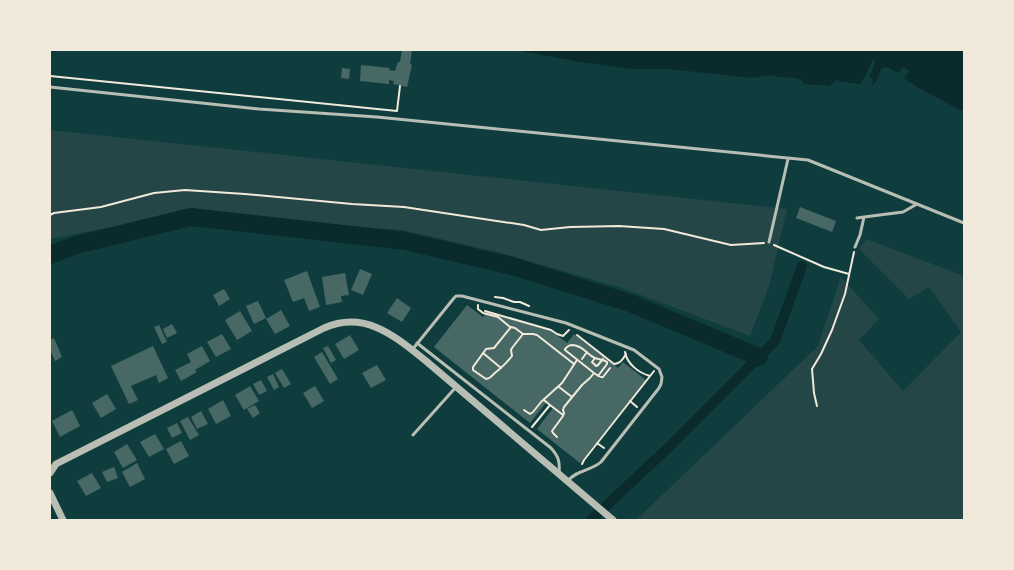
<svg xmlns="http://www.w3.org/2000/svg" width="1014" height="570" font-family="Montserrat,sans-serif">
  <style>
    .green { fill: #244646 }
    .water { fill: #0a2a2b }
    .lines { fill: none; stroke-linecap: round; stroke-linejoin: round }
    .canal { stroke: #0a2a2b; stroke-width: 10 }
    .river { stroke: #0a2a2b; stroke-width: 18 }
    .building { fill: #486865 }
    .path { stroke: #f1e9da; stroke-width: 2 }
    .service { stroke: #b8beb3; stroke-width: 3 }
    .tertiary { stroke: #b8beb3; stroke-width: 7 }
  </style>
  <rect width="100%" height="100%" fill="#0f3d3e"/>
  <!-- green -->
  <path class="green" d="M50,130L787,209L769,286L750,336L625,289L501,253L402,230L185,213L50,239Z
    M866,239L964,276V520H636L818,346L841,277L879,319L859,340L903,391L961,332L929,287L909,299L859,249Z"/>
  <!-- water -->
  <path class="water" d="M502,50H964V112L917,87L904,78L910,71L904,67L898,73L887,67L882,68L875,83L871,87L873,81L870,76L875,63V59H873L865,77L860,84L842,82L837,80L829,86L805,84L801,80L796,78L779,77L771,75L752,78L669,69H631L580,62L521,51Z"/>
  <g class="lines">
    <!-- canal -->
    <path class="canal" d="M591,520L670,446L775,341L802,266"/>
    <!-- river -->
    <path class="river" d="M50,255L76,245L191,217L405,241L512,266L630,303L759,357"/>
  </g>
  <!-- building -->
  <path class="building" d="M402,50H412L410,64L412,65L407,87L393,84L394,81L389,80V84L360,81L361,65L390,68L389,70L395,71L398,62H400Z
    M342,68L350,69L349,79L341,78Z
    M800,207L836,221L832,232L796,218Z
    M360,269L372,274L363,295L351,290Z
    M307,271L320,307L309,311L304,298L293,302L284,280Z
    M345,273L349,295L341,296L342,302L326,305L322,277Z
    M224,289L230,299L219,306L213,295Z
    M397,298L411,308L402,322L387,313Z
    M258,301L266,318L254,324L246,306Z
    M467,305L483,317L487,312L552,331L567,343L574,334L618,368L623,362L646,380L580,463L537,429L553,408L546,403L530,423L434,347Z
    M281,310L290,326L275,334L266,319Z
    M240,311L252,331L237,340L225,320Z
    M172,324L177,333L167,338L163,329Z
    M159,325L167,342L162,344L154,327Z
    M222,334L231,349L216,357L207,342Z
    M350,335L359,350L344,359L335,344Z
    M54,338L62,357L55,361L50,350V340Z
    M153,346L168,378L159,383L156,375L131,386L138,400L129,404L111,366Z
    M202,346L210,361L195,370L197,372L181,381L175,370L191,362L187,354Z
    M328,346L336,360L331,363L323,348Z
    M322,352L338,379L330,384L314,357Z
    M377,365L386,380L371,388L362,373Z
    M282,369L291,384L284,388L275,373Z
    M273,374L279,387L274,390L267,377Z
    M261,380L267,391L259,395L253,384Z
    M250,386L259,401L244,410L235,395Z
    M315,386L324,401L312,408L303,393Z
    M107,394L116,409L101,418L92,403Z
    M223,400L231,416L216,424L208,409Z
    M255,405L260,413L253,418L247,409Z
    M72,410L80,426L60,437L52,421Z
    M201,411L208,424L197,429L191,417Z
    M188,417L199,435L190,440L180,421Z
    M177,423L182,433L172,438L167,428Z
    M155,434L164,449L149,457L140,442Z
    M181,441L189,456L174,464L166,449Z
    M127,444L137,460L123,468L114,452Z
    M137,463L145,479L130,487L122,472Z
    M114,467L118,478L107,482L102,472Z
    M92,473L101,488L86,496L77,481Z"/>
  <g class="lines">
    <!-- path -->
    <path class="path" d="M50,76C166,87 281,100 397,111L400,86
      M50,215L54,213L101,207L154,193L185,190L245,194L352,204L404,207L524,225L541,230L570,227L619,226L664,229L731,245L764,243
      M774,245L824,267L849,274
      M495,297L503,298L514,302H520L529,306
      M478,305V309L483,313L498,317L510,327
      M485,311L551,330L557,334L563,336L569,330
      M511,327L515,328L523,334L512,348L511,350L512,356C506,364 503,366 496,372C492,375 491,379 486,379L473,370V367L486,349L494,348Z
      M523,334H533L537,335L574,364
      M577,335L614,364C620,364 623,359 626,354
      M625,352C627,364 639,373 650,376
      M483,353L501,368
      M595,358L592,362L596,366L598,365L603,359
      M582,359L587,352
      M598,376L607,364V362C603,359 600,360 595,358C586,354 584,346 573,345C569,345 568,346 565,349V350L594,373C597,375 600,378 603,377L610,368
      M559,387L572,397
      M630,401L637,407
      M550,405L563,415
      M817,406L814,393L812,369L821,354L832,330L845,294L854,252
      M524,410L530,414L533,412L541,402L562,383L577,360
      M532,427L550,405L544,400
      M557,437L553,433L552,431L563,416L564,413L563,410L564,407L582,385L590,378L594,373
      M597,443L604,448
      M582,464L584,460L654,371"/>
    <!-- service -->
    <path class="service" d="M50,87L259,109L377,117L808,160L964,223
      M857,218L864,217
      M769,242L788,159
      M855,247L860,235L864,217L903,212L917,204
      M417,343L551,448C559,457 560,462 559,474
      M412,350L454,298L456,296H462L566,323L634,350L659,369L662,377L661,384L659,388L601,462C591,471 576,470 568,481
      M413,435L456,387"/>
    <!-- tertiary -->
    <path class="tertiary" d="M50,473L56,464L324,328C365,310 395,336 426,361L613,520
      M50,493L63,520"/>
  </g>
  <!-- border -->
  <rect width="1014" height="570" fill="none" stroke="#f1e9da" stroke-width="102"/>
</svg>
